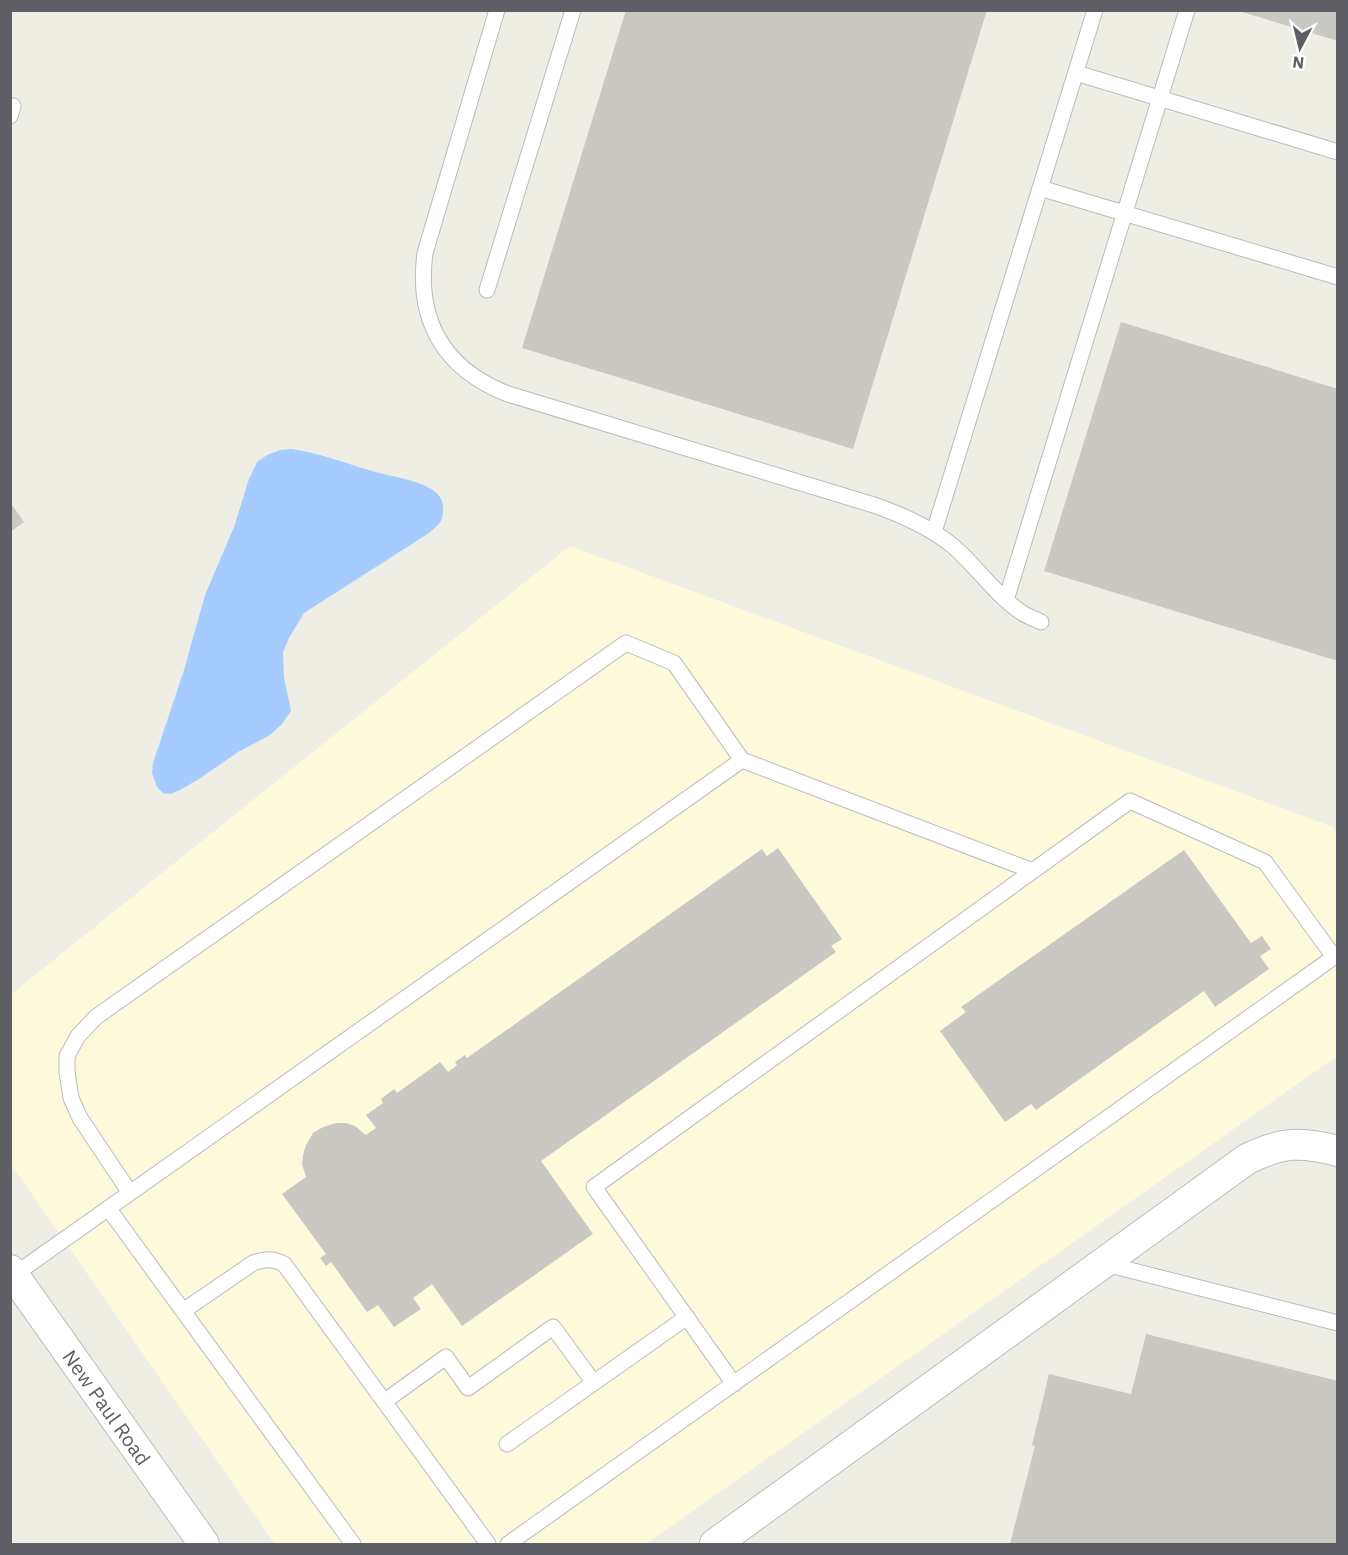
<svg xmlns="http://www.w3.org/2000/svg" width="1348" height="1555" font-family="'IBM Plex Sans',sans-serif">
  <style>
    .commercial { fill: #fdfadb }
    .water { fill: #a6cbfe }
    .building { fill: #cac8c2 }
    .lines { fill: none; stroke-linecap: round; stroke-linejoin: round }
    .service-casing { stroke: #babbc0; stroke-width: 17 }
    .minor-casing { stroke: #babbc0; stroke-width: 32 }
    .service { stroke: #fff; stroke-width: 15 }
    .minor { stroke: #fff; stroke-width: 30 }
    .labels { text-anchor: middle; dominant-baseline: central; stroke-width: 5; stroke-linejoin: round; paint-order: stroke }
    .street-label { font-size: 20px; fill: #5d5f65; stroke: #fff }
  </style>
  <rect width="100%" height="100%" fill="#efeee5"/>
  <!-- commercial -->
  <path class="commercial" d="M570,546L1333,827L1337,834V1056L646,1544H275L11,1164L10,995Z"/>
  <!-- water -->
  <path class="water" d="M291,449C319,453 345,463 372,471C391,477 443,482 443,506C444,521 440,524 429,533L304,613L289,638L283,652L284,677L291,711L282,724L270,735L238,752L199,779L180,790L171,794L163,793L157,787L152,773L153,763L184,670L205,595L234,527L249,479L257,462L267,455L280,450Z"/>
  <!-- building -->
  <path class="building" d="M626,10H987L853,449L522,348Z
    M1239,10H1338V41L1239,11Z
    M1121,322L1338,389V661L1044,571Z
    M10,502L24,522L10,532Z
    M778,848L842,939L831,946L836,952L541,1161L593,1234L462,1326L432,1284L413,1298L421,1309L394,1327L378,1305L367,1312L331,1262L326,1266L320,1258L326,1254L282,1194L306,1177L302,1164L303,1155L306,1145L313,1133L323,1127L336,1123H346L355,1126L366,1135L376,1128L366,1115L383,1103L381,1099L394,1089L397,1093L440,1062L448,1072L457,1065L455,1062L465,1055L467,1058L762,849L767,856Z
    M1184,850L1251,943L1262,936L1271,949L1260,956L1269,969L1215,1007L1204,991L1036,1110L1031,1104L1005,1122L940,1031L966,1012L961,1007Z
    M1146,1334L1338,1381V1544H1010L1035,1446L1032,1445L1049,1374L1131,1394Z"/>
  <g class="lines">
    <!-- service casing -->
    <g class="service-casing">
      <path id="service" d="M497,10L425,253C416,321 444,369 508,394L877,506C904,516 932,528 954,547C978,568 997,597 1024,614C1029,617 1035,619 1041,622
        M1076,73L1338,152
        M10,116L13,106
        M1040,188L1338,277
        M487,290L573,10
        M934,532L1095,10
        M1006,600L1187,10
        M130,1193L80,1118L71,1098L67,1072V1056L78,1036L96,1017L626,643L674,663L742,760
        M108,1208L353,1544
        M1102,1263L1338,1323
        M14,1275L742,760L1033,871
        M183,1311L253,1263C265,1259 272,1258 284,1264L488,1544
        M385,1401L446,1357L468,1388L553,1327L594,1383
        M507,1444L687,1317
        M508,1544L1334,957L1265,862L1130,801L594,1187L734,1384"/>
    </g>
    <!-- minor casing -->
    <g class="minor-casing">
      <g id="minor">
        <path id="s1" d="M10,1270L204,1544"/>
        <path d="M715,1544L1247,1159C1282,1142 1300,1141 1338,1151"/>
      </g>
    </g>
    <!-- service -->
    <use href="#service" class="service"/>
    <!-- minor -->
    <use href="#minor" class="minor"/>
  </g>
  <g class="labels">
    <!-- street labels -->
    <g class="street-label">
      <text stroke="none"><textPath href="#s1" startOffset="168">New Paul Road</textPath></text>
    </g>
  </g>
  <!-- border -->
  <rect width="1348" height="1555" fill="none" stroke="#5d5f65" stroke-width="24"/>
  <!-- north arrow -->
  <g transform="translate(1300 48) rotate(187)" stroke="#ffffff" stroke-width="4.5" paint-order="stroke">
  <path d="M0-4.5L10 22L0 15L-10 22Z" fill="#5d5f65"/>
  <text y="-9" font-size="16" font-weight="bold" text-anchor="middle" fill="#5d5f65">N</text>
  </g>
</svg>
